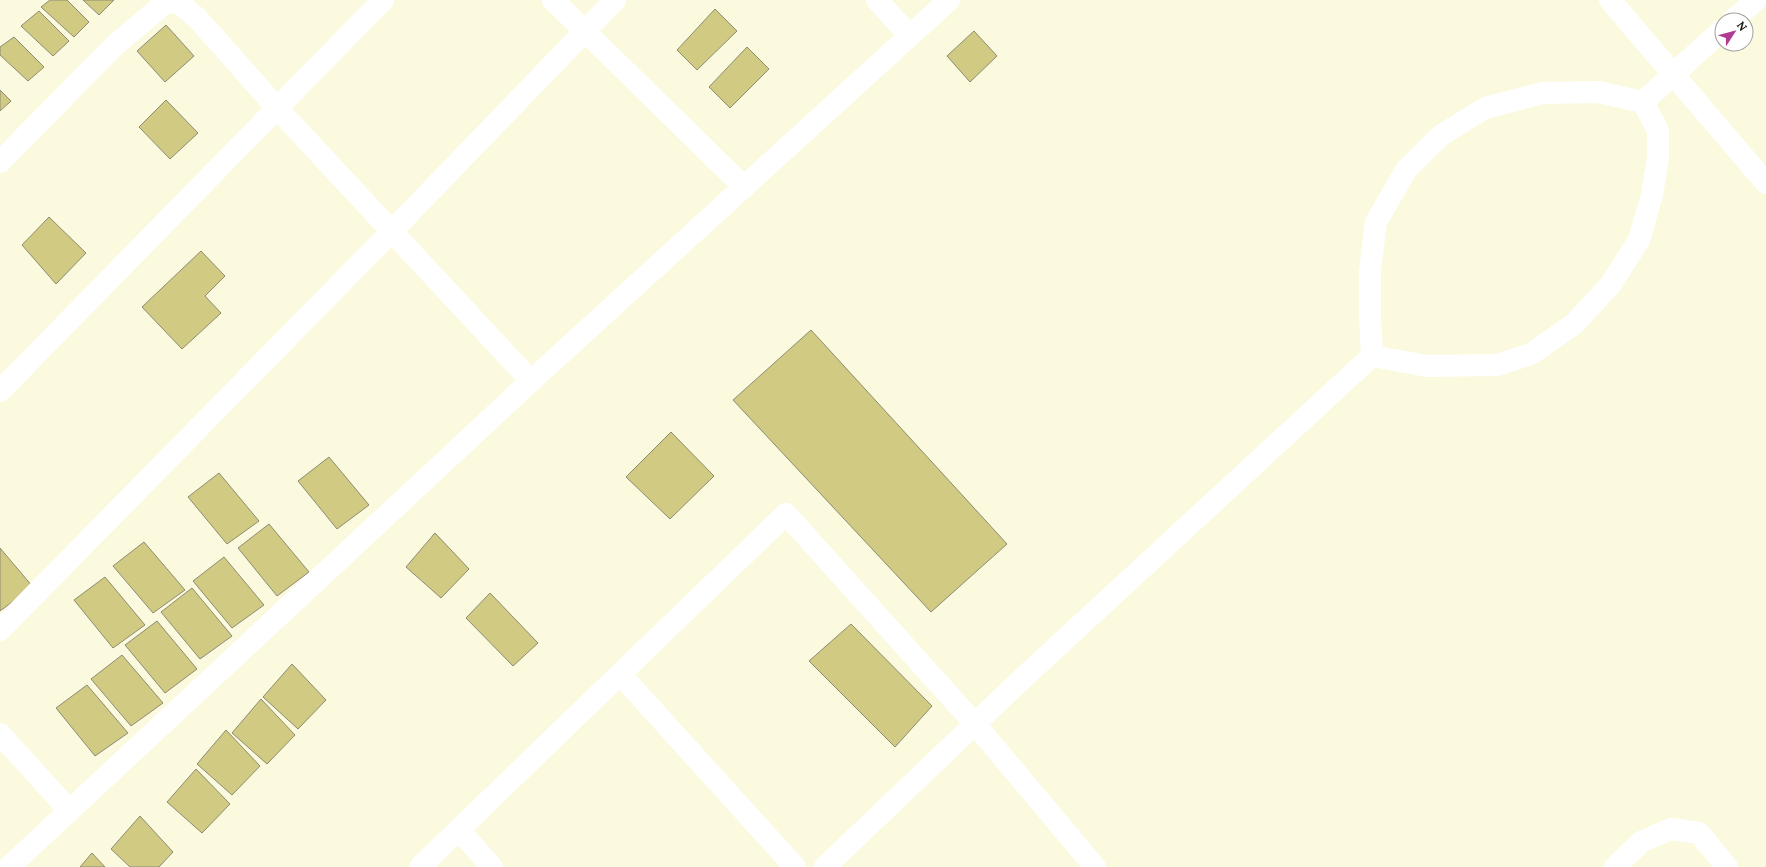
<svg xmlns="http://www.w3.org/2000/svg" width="1766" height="867" font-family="Lora,serif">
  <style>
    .building { fill: #d0ca83; stroke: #8d8c73 }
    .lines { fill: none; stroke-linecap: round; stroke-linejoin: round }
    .street { stroke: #fff; stroke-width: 22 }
  </style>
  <rect width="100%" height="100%" fill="#fbf9de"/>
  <!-- building -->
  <path class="building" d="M50,0H67L89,22L74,37L41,7Z
    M83,0H114L99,15Z
    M715,9L737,31L697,70L677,50Z
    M39,11L69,41L53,56L21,26Z
    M166,25L194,56L165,82L137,51Z
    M974,31L997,56L970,82L947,56Z
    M14,37L44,67L28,81L0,55V47Z
    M747,47L769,69L730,108L709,87Z
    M0,90L11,101L0,111Z
    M166,100L198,133L170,159L139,127Z
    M49,217L86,253L56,284L22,245Z
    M201,251L225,276L205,296L221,313L182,349L142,307Z
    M811,330L1007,544L931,612L733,400Z
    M671,432L714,476L670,519L626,477Z
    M329,457L369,505L337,529L298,481Z
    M219,473L259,521L227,544L188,497Z
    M269,524L309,572L277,596L238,548Z
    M435,533L469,569L441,598L406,567Z
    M144,542L185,590L153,613L113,566Z
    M0,548L33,587L0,611Z
    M224,557L264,605L232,628L193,581Z
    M105,577L145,625L113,648L74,600Z
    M192,588L232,636L200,659L161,612Z
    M490,593L538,643L513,666L466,618Z
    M157,621L197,669L165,693L125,645Z
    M851,624L932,706L895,747L809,661Z
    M122,655L163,703L131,726L91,679Z
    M292,664L326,700L298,729L263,697Z
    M87,685L128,733L95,756L56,708Z
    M261,699L295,735L267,764L232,733Z
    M226,730L260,766L232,795L197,764Z
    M196,769L230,804L202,833L167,802Z
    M140,816L173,852L159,867H130L111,849Z
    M92,853L105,867H80Z"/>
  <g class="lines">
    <!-- street -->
    <path class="street" d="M553,0L744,187
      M877,0L910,36
      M1610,0L1766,183
      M1733,20L1756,0
      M0,162L114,46L165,3L178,2L198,19L277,108L531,381
      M1372,356L1427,366L1497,365L1531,354L1574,324L1611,284L1639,240L1652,195L1658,157V131L1643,102
      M0,391L383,0
      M0,630L392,231L615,0
      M620,674L795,867
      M0,734L69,810
      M459,830L492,867
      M9,867L531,381L949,0
      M420,867L786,514L975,724L1095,867
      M825,867L1022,679L1372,356L1370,317V271L1376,222L1406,170L1440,136L1485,108L1543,93L1598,92L1643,102L1722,30
      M1615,867L1641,842L1671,829L1699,833L1727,867"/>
  </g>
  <!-- north arrow -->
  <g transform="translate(1734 32) rotate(54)"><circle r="19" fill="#ffffff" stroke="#a1a09d"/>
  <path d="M0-3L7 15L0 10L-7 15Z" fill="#b03b92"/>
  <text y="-6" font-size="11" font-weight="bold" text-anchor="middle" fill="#131209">N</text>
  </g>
</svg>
